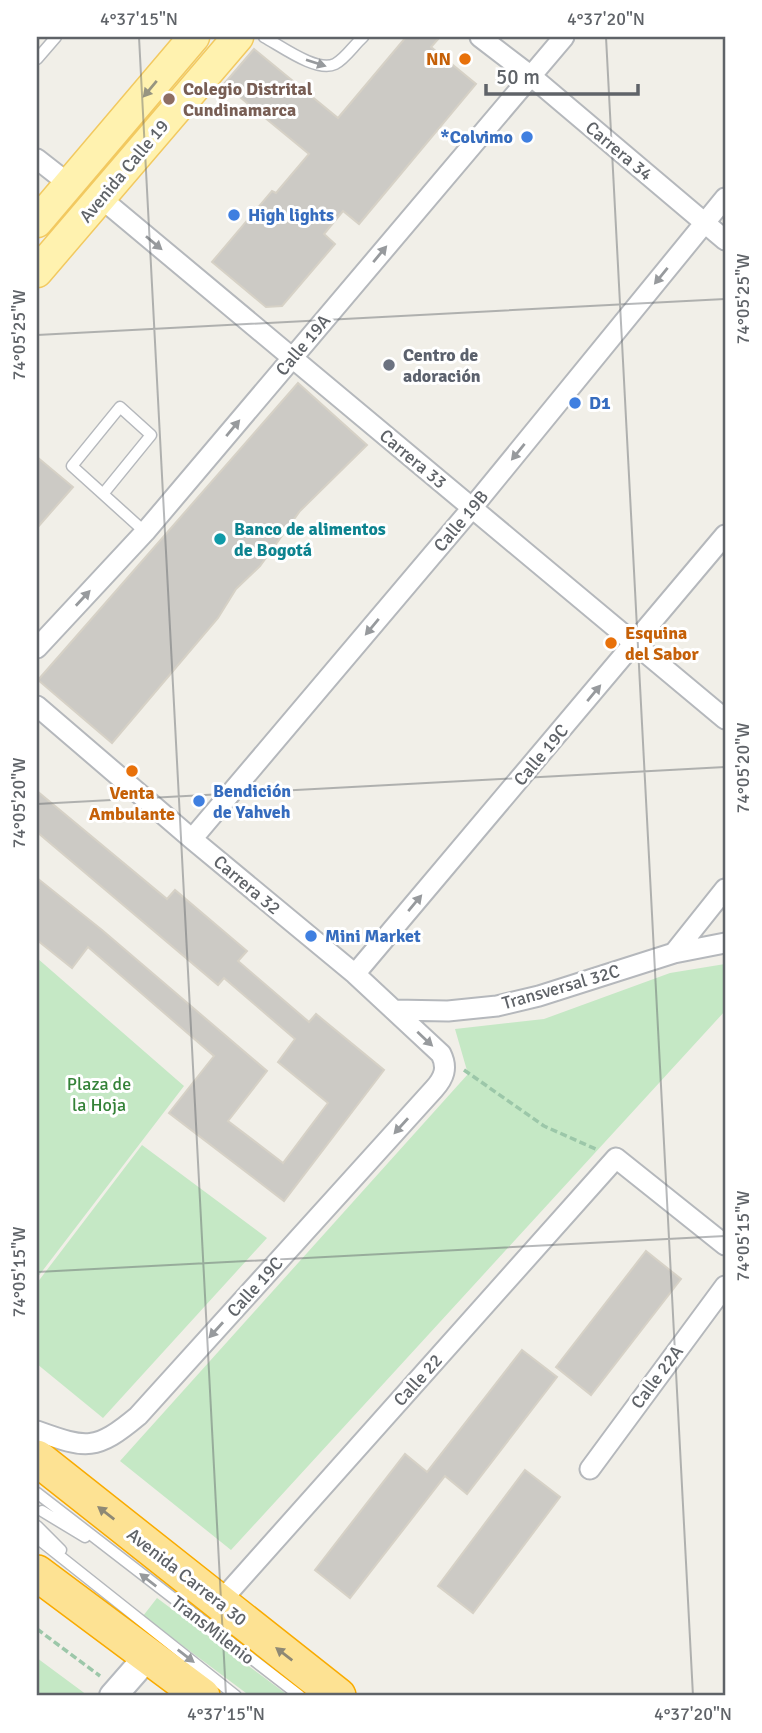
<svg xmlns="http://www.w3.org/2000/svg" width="762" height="1733" font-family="Signika,sans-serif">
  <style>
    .green { fill: #c5e8c5 }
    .building { fill: #cccac5; stroke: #d6d1c6; stroke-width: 2 }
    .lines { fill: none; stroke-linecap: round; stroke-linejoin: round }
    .lane-casing { stroke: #b5b8bc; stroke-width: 13 }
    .street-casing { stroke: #b5b8bc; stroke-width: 23 }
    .secondary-casing { stroke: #b6babf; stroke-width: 30 }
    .primary-casing { stroke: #f2c960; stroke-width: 33 }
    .highway-casing { stroke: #f9ab00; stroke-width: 38 }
    .path { stroke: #9cc7a9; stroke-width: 3.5; stroke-dasharray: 7 3.5; stroke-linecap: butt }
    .lane { stroke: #fff; stroke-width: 10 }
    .street { stroke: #fff; stroke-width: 19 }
    .secondary { stroke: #fff; stroke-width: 26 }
    .primary { stroke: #fff2af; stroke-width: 30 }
    .highway { stroke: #fde293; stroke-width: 35 }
    .oneway { fill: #979a9d }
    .oneway2 { fill: #979581 }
    .oneway3 { fill: #8e8975 }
    .ticks { fill: none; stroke: #5f6368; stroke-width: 2; stroke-opacity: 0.45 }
    .food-dot { fill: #e8710a; stroke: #fff; stroke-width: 2.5 }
    .education-dot { fill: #8d6e63; stroke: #fff; stroke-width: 2.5 }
    .shop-dot { fill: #3f7fe0; stroke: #fff; stroke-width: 2.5 }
    .worship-dot { fill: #6b7280; stroke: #fff; stroke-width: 2.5 }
    .culture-dot { fill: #0f9aa8; stroke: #fff; stroke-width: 2.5 }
    .labels { text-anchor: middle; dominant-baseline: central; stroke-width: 6; stroke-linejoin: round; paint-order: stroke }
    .food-label { font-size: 18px; font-weight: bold; fill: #c56008; stroke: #fff; text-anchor: end }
    .education-label { font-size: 18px; font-weight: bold; fill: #785e54; stroke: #fff; text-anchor: start }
    .shop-label { font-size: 18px; font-weight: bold; fill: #366cbe; stroke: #fff; text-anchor: start }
    .street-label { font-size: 18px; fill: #5f6368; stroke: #fff }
    .worship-label { font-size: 18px; font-weight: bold; fill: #5b616d; stroke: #fff; text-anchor: start }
    .culture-label { font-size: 18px; font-weight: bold; fill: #0d838f; stroke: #fff; text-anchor: start }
    .park-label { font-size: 18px; fill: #348238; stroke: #fff }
    .neatline { fill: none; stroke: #5f6368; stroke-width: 2.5 }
    .ticks-label { font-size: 18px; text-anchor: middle; fill: #5f6368 }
  </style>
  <rect width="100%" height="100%" fill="#f1efe8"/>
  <!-- green -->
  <path class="green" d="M37,958L184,1086L37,1278Z
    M725,964V1011L231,1550L120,1461L468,1074L455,1029L544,1019L670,973Z
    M142,1145L267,1238L103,1418L37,1364V1283Z
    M157,1598L289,1696H250L143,1616Z
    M37,1658L87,1695L37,1696Z"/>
  <!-- building -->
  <path class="building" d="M406,37H440L431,47L476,84L359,224L343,211L324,234L335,244L282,306L266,307L212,262L272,191L276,193L309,154L224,84L254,49L338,118Z
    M298,383L367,445L300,511L260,566L236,589L218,618L112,743L38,680Z
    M37,457L73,487L37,528Z
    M37,791L167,899L175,890L247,951L238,961L309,1022L316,1014L384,1070L284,1201L169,1113L214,1056L88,947L72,968L37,940V878L102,930L267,1071L228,1121L283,1163L328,1103L278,1062L295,1039L224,978L218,985L37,832Z
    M646,1251L681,1279L591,1395L556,1367Z
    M522,1350L557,1377L467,1494L445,1476L350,1598L315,1570L405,1454L427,1472Z
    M525,1470L560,1497L473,1613L438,1586Z"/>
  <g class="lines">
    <!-- lane casing -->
    <g class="lane-casing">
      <path id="lane" d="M264,37C281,46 317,73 335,64C345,59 354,45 363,37
        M37,59L56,37
        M103,494L151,435L120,407L72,466L145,532
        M37,1493L300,1696
        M42,1511L85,1537
        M37,1526L61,1550
        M37,1538L236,1696"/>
    </g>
    <!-- street casing -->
    <g class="street-casing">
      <path id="street" d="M480,37L531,76L725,240
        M37,159L69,184
        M102,199L725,719
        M37,648L145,532L564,37
        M37,706L192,839L355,974L441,1054C448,1068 444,1078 434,1089L138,1416C96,1451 87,1449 37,1431
        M192,839L472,508L725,198
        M674,953L725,889
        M355,974L725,535
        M394,1010L448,1011L497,1006L539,996L674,953L725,943
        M590,1469L725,1286
        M219,1603L616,1158L725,1245"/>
    </g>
    <!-- secondary casing -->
    <g class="secondary-casing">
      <path id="secondary" d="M113,1696L148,1656"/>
    </g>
    <!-- primary casing -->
    <g class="primary-casing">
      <path id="primary" d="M37,222L194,37
        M37,272L238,37"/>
    </g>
    <!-- highway casing -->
    <g class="highway-casing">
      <path id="highway" d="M37,1458L338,1696
        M37,1573L202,1696"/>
    </g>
    <!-- path -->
    <path class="path" d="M464,1070L544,1126L598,1150
      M37,1629L100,1676"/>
    <!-- lane -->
    <use href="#lane" class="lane"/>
    <!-- street -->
    <use href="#street" class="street"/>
    <!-- secondary -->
    <use href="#secondary" class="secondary"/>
    <!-- primary -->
    <use href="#primary" class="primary"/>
    <!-- highway -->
    <use href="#highway" class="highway"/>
  </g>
  <!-- one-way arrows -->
  <defs><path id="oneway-solid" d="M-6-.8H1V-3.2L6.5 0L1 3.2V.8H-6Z" transform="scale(1.75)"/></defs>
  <g class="oneway">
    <use href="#oneway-solid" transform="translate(316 63) rotate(18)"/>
    <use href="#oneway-solid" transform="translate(154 243) rotate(40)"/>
    <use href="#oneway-solid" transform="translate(380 254) rotate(-50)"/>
    <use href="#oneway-solid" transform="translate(661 276) rotate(129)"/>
    <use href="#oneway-solid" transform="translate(233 428) rotate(-50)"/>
    <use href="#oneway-solid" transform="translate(518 452) rotate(129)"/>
    <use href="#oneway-solid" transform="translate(83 598) rotate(-47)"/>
    <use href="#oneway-solid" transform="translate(372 627) rotate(130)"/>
    <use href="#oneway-solid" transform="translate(594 693) rotate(-50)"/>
    <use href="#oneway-solid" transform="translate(415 903) rotate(-50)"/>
    <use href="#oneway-solid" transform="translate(425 1039) rotate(43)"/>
    <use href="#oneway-solid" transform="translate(401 1126) rotate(132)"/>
    <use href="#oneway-solid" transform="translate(216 1330) rotate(132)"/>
    <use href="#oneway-solid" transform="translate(148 1580) rotate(-142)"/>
    <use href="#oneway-solid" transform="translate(186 1656) rotate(38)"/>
  </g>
  <use class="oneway2" href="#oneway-solid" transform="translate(150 89) rotate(130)"/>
  <g class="oneway3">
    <use href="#oneway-solid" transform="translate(106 1513) rotate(-142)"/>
    <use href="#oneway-solid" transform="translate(284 1654) rotate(-142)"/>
  </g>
  <!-- ticks -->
  <path class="ticks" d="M139,37L226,1696M606,37L693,1696M37,335L725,299M37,804L725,767M37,1272L725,1236"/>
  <!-- markers -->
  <g class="food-dot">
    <circle cx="465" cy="59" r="7"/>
    <circle cx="611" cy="643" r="7"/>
    <circle cx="132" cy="771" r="7"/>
  </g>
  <circle class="education-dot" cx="169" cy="99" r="7"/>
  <g class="shop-dot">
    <circle cx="527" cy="137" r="7"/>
    <circle cx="234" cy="215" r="7"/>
    <circle cx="575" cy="403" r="7"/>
    <circle cx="199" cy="801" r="7"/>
    <circle cx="311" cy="936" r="7"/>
  </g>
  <circle class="worship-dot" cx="389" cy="365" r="7"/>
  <circle class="culture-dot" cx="220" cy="539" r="7"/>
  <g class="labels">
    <!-- food labels -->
    <g class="food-label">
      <text x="451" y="59">NN</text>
      <text x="625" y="633" text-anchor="start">Esquina<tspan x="625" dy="21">del Sabor</tspan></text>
      <text x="132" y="793" text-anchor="middle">Venta<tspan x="132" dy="21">Ambulante</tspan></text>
    </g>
    <!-- education labels -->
    <g class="education-label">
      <text x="183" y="89">Colegio Distrital<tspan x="183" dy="21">Cundinamarca</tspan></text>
    </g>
    <!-- shop labels -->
    <g class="shop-label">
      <text x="513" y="137" text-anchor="end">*Colvimo</text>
      <text x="248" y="215">High lights</text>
      <text x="589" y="403">D1</text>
      <text x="213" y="791">Bendición<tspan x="213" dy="21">de Yahveh</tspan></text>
      <text x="325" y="936">Mini Market</text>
    </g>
    <!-- street labels -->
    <g class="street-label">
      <text transform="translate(619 151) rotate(40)">Carrera 34</text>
      <text transform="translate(124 171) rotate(-50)">Avenida Calle 19</text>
      <text transform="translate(303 345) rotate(-50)">Calle 19A</text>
      <text transform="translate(413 459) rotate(40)">Carrera 33</text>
      <text transform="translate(461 521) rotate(-50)">Calle 19B</text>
      <text transform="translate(541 755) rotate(-50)">Calle 19C</text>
      <text transform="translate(247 885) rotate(40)">Carrera 32</text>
      <text transform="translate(561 987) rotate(-16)">Transversal 32C</text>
      <text transform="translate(255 1287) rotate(-48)">Calle 19C</text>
      <text transform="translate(657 1377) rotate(-53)">Calle 22A</text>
      <text transform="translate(418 1380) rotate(-48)">Calle 22</text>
      <text transform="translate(187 1577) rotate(38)">Avenida Carrera 30</text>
      <text transform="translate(213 1630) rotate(38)">TransMilenio</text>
    </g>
    <!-- worship labels -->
    <g class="worship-label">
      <text x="403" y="355">Centro de<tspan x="403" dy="21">adoración</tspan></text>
    </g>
    <!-- culture labels -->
    <g class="culture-label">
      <text x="234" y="529">Banco de alimentos<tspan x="234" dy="21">de Bogotá</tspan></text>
    </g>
    <!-- park labels -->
    <g class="park-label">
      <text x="99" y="1084">Plaza de<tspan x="99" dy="21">la Hoja</tspan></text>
    </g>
  </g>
  <!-- border -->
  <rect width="762" height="1733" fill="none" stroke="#ffffff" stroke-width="77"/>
  <!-- scale -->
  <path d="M486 84v10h152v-10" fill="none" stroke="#5f6368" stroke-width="3.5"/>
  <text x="496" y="84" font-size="21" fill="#5f6368" stroke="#ffffff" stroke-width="5" paint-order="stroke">50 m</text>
  <rect x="38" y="38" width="686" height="1656" class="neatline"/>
  <g class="ticks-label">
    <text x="139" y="25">4°37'15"N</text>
    <text x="606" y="25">4°37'20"N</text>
    <text transform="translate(743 299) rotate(-90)" y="6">74°05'25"W</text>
    <text transform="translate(19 335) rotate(-90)" y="6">74°05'25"W</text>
    <text transform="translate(743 768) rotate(-90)" y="6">74°05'20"W</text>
    <text transform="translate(19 803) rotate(-90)" y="6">74°05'20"W</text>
    <text transform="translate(743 1236) rotate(-90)" y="6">74°05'15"W</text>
    <text transform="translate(19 1272) rotate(-90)" y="6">74°05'15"W</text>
    <text x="226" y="1720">4°37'15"N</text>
    <text x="693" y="1720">4°37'20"N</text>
  </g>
</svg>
